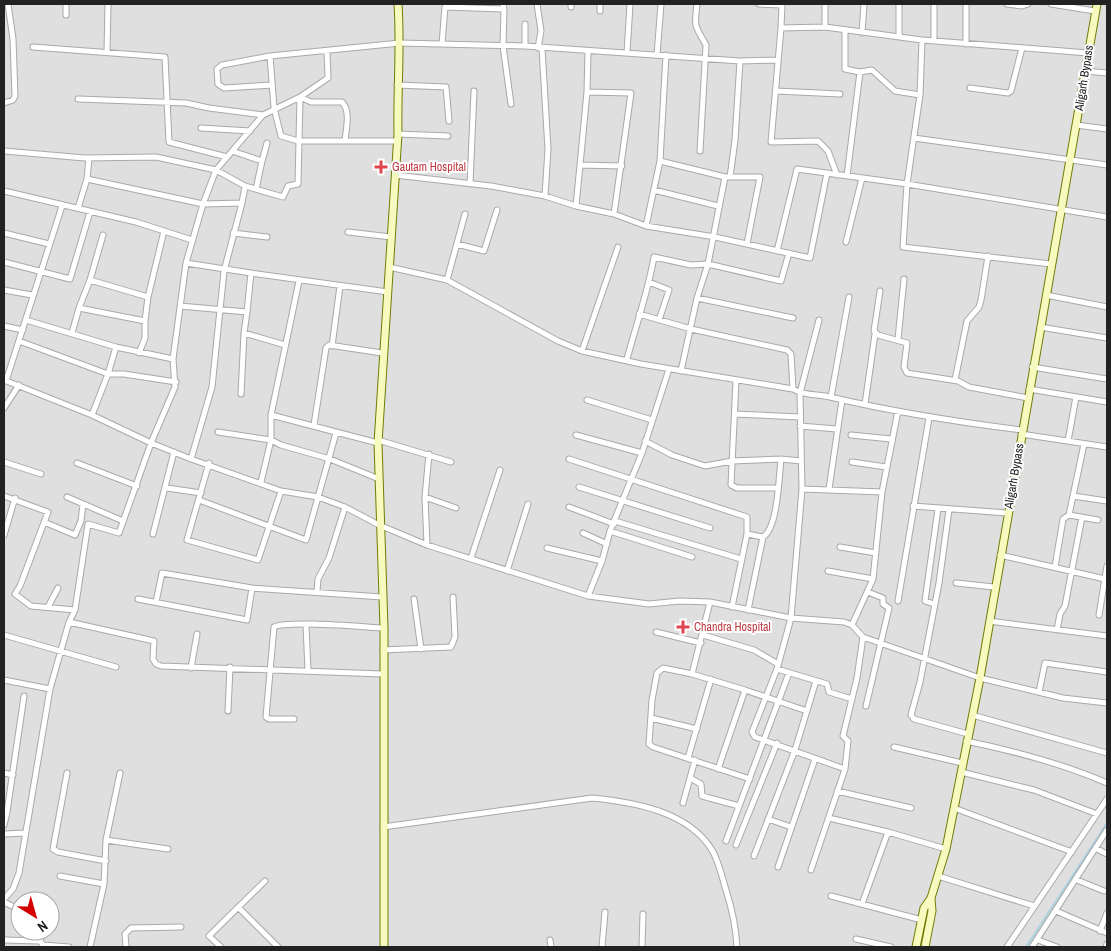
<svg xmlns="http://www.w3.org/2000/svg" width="1111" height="951" font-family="'Archivo Narrow',sans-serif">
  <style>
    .residential { fill: #e0dfdf; fill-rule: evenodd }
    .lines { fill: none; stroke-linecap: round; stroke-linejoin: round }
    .stream { stroke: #aad3df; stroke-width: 2 }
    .street-casing { stroke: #a9a9a9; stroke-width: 7 }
    .secondary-casing { stroke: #707d05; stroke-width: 9 }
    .street { stroke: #fff; stroke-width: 5 }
    .secondary { stroke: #f7fabf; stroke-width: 7 }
    .health-dot { fill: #e0444e; stroke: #fff; stroke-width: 2 }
    .labels { text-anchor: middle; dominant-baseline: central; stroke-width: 4; stroke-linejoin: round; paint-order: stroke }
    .street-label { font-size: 12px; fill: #222; stroke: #fff }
    .health-label { font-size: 12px; fill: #be3a42; stroke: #fff; text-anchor: start }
  </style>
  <rect width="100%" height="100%" fill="#f2efe9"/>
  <!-- residential -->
  <path class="residential" d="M4,4H1107V947H4ZM20,901H50V931H20Z"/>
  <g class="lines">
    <!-- stream -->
    <path class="stream" d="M1026,947L1107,823"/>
    <!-- street casing -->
    <g class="street-casing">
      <path id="street" d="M537,4L541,31L538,48
        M571,4V7
        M697,4C694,29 695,25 706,45L700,151
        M759,4L782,5
        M825,4V27
        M899,4V35
        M934,4V41
        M1007,4L1022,6L1028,4
        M1051,4L1095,11
        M504,9L503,46L511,104
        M600,11V4
        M66,15V4
        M781,28L782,4
        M845,31V69L860,72L872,70L895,91L920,95
        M862,33L864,4
        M922,40L920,95L907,184L903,247L1051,264
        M442,44L445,7L504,9L503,4
        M966,44V4
        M525,46V24
        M33,47L165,57L169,142L227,157
        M542,49L548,149L545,196
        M107,52L108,4
        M588,52L587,92L580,165L622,166
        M627,53L630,4
        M657,55L661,4
        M666,55L660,161L646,226L715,237L810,258L827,173
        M270,56L222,65L217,69L218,84L224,88L272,85
        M1085,71L1107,73
        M397,85L446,87L449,121
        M970,88L1008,93L1011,91L1022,48
        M776,91L840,94
        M587,92L631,93L614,214
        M78,99L186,103L209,108L263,115
        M4,103L13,100L15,96L13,39L8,4
        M1076,125L1107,129
        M201,128L250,131
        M398,134L448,136
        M914,138L1107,165
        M345,141H298L281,136L274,108L270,56L400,43L525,46L740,61L777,60
        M4,151L85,158L156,157L216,170L245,186L283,197L288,186L298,184L300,97L328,78L327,51
        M232,151L262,161L267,143
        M660,161L725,177H760L747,244
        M395,175L491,186L545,196L576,206L614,214L646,226
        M837,175L828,151L818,141L771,142L781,28L825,27L922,40L1088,53
        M847,176L860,72
        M730,177L735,140L740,61
        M87,179L203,204L186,263L173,359L175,387L151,443L119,533L88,524L75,610L69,622L154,641L153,659L156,664L161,666L382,674
        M470,184L474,91
        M256,189L262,161
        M654,190L718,206
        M4,191L136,222L192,240
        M242,203L245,186
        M576,206L580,165
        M78,208L87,179L89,158
        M348,232L391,237
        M4,233L49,244
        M233,233L267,237
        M846,242L862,178
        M457,244L484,251L497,210
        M777,251L797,169L907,184L1107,217
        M4,262L70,279L90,212
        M186,263L251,273
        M389,267L447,280L558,341L582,351L641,364L793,389C804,396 818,394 830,397C894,412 957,422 1022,430
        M447,280L465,214
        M299,281L271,415L378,443
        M649,282L669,290L659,320
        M4,290L32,295
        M880,291L874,331L878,335L907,343L904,367L907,373L958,381L969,387L1028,398
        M1046,295L1107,307
        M148,297L164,231
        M697,298L793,318
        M180,306L247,312L251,273L388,292
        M79,308L90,280L103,235
        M639,314L691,329L787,350L791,354L793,389
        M26,320L116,347L173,359
        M4,326L23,330
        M1040,327L1107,338
        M72,333L79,308L145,321L148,297L90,280
        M244,333L285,345
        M898,339L904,279
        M19,341L108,374L92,415
        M332,346L340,286
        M116,347L108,374H124L176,382
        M582,351L618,247
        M139,353L145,338V321
        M627,359C636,325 648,292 654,257L691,265L708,264L725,177
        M1032,367L1107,379
        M681,371L697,298L708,264L781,281L789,253
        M4,380L92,415L151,443L191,459L281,491L318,497L345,507L379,525L427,545L588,596L649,604L680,601L710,602L791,618L844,622L852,625L863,637
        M955,380L967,321L979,307L981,300L988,256
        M6,381L62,206
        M736,381L731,485L737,488H778
        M1029,389L1107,402
        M241,394L244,333L247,312
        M831,397L849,297
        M587,400L652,420
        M865,404L875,334
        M4,408L19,385
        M735,414L800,417
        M314,425L326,348L329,345L382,353
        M800,426L837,429
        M218,432L271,440L281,445L330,459L379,479
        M1021,434L1107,447
        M576,435L642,453
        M851,435L891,439
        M378,440L451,462
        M645,441L672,455L705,466L732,461L781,459L801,461
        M1068,441L1076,397
        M191,459L212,387L224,271L242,203L203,204L216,170L263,115L300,97L311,102H342C351,111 346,129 345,141H397
        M569,459L747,517V534L732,607
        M4,462L41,474
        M852,462L886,467
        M77,463L137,486
        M209,463L187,540L258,560L281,491
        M261,482L271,440V415
        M579,487L710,528
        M167,488L201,493
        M802,489L882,492
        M829,489L842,400
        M4,496L48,512L20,586L15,594L31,606L75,610
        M1073,496L1107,501
        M67,497L123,521
        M425,497L456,508
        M199,500L306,540L336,433
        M913,506L1007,513
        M569,507L614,524
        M949,510L939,583L920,682L911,715L914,719L968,734
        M1069,515L1098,520
        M615,521L741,559
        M44,522L75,535L81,521L83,504
        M610,531L692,557
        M583,533L607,544
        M153,534L174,452
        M747,534L763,537C778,528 779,476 781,459
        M4,535L15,498
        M427,545L425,497L429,454
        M840,547L876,553
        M547,548L602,561
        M1000,555L1105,579
        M471,558L500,470
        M1055,567L1063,519L1069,515L1084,444
        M507,571L528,504
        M828,571L873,579L882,492L898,411
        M956,583L994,587
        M317,591L318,579L329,558L345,507
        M588,596L602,561L610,531L642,453L669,369
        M138,599L247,620L252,588
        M414,599L421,649
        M898,601L929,418
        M156,602L162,573L252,588L382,597
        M710,602L692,674L663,668L657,673L652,700L649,744L653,747L750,779
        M934,604L925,601L938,509
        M48,607L58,588
        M748,610L763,537
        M1099,615L1107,566
        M989,621L1107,636
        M306,625L308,671
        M852,625L873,579
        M1057,630L1060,614L1065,606L1082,517
        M656,632L701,643
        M4,635L116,667
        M703,635L754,650L778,664
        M383,650L451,647L455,637L453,597
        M191,668L197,634
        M777,669L827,684L829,692L852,699
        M692,674L745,690
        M4,680L50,689
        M1039,692L1045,663L1107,672
        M866,706L889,608L883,604V598L868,592
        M228,711L230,667
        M972,715L1107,753
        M651,718L697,729
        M294,719H269L266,717L274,627C288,620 363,627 384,628
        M966,741C1015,751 1061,763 1107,783
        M894,747L962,763
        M688,758L711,679
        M718,769L745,690L807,711
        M845,769L848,741L843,736L857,678L863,637L980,678L1063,698L1107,703
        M961,772L1034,790L1097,814
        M4,773L13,775
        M67,773L53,849L58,852L106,861
        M690,778L701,784L702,796L739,806
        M837,791L911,808
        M683,803L695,760
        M954,808L1072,852
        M7,812L24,696
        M829,818L888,832L946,849
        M768,819L791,827
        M4,825L7,812H4
        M383,827L592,798C633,802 688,811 712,850C719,862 722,877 726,890C732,909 736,928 737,947
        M4,834L25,833
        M106,840L120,773
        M726,841L789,673
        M736,845L777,743
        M1097,849L1107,854
        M754,856L795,750L816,681
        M778,867L815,759
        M811,870L845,769L755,737L752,732L777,669L791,618L802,489L800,393L819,320
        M60,876L104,884
        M938,876L1034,906
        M1077,880L1104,891
        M831,896L922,920
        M4,899L13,889L19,873L50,689L69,622
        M4,902L20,910
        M862,904L888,832
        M238,907L278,947
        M1056,911L1107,933
        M1100,931L1107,913
        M856,939L891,947
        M4,940L40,941L43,945L69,947
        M550,940L551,947
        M1038,940L1057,947
        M40,941L43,931
        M90,947L104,884L106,840L168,849
        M126,947L125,934L131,928L181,927
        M221,947L209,936L265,881
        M602,947L605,912
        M642,947L643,914
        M1007,947L1107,799
        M1032,947L1107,830
        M1106,947L1107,944"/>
    </g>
    <!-- secondary casing -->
    <g class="secondary-casing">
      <path id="secondary" d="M384,947V628L378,443L398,134C397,90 401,47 398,4
        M916,947L924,908L931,898
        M925,947L932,911L931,898L946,849L980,678L1097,4"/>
    </g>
    <!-- street -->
    <use href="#street" class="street"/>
    <!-- secondary -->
    <use href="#secondary" class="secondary"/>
  </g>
  <!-- markers -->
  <g class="health-dot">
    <path d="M378.5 159.5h5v5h5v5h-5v5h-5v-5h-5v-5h5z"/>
    <path d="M680.5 619.5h5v5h5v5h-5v5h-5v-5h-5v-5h5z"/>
  </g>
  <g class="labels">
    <!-- street labels -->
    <g class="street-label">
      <text transform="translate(1084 78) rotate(-81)">Aligarh Bypass</text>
      <text transform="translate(1014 476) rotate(-80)">Aligarh Bypass</text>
    </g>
    <!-- health labels -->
    <g class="health-label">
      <text x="392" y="167">Gautam Hospital</text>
      <text x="694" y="627">Chandra Hospital</text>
    </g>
  </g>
  <!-- border -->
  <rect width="1111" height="951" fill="none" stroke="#222222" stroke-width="10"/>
  <!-- north arrow -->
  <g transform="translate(35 916) rotate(143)"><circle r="24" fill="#ffffff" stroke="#a7a7a7"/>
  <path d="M0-4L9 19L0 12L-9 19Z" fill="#d40000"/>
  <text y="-8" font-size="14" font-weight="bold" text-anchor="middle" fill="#222222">N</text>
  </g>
</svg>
